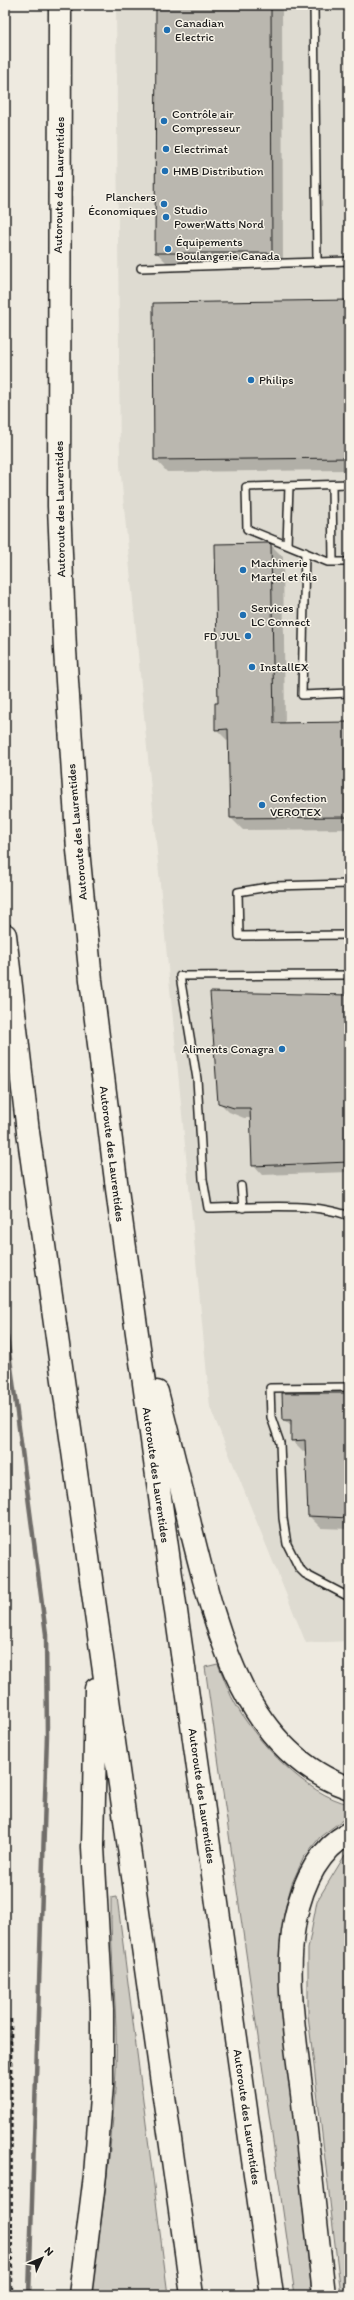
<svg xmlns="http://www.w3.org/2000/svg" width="354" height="2300" font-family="Itim,sans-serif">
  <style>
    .built { fill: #dedbd1 }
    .green { fill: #cfccc3; stroke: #767470 }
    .shadow { fill: #0003 }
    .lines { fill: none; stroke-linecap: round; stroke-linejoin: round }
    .stream { stroke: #6f6d69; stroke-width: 4.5 }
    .building { fill: #bab7af; stroke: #1c1c1c }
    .lane-casing { stroke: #1c1c1c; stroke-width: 10 }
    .highway-casing { stroke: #1c1c1c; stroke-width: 25 }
    .path { stroke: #1c1c1c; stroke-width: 2.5; stroke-dasharray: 4 3; stroke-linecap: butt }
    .lane { stroke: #f7f3e8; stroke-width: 7 }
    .highway { stroke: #f7f3e8; stroke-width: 22 }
    .poi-dot { fill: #1f6fb2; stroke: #f7f3e8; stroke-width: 1.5 }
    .labels { text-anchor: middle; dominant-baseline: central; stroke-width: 3; stroke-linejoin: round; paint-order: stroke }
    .poi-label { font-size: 12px; fill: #1c1c1c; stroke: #f7f3e8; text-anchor: start }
    .street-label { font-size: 12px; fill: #1c1c1c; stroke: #f7f3e8 }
  </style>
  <rect width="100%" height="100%" fill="#eeeae0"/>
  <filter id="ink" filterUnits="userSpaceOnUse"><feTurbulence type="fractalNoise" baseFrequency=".025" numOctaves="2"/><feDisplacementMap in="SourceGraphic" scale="8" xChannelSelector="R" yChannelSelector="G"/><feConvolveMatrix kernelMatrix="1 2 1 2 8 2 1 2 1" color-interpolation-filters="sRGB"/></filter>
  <g filter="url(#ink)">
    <!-- built -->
    <path class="built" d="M116,5H349V1641L306,1643L210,1407L120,465Z"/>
    <!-- green -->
    <path class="green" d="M218,1664C224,1678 229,1694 237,1707C258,1743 307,1795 349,1804V1818L341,1821L320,1837L304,1857L292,1883L284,1913L282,2008L312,2295H295L205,1667Z
      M349,1853V2295H341L308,2015V1949L317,1901L345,1855Z
      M117,1897L168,2295H91C101,2220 113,2145 116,2070C118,2012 110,1955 111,1898Z"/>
    <!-- shadow -->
    <path class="shadow" d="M157,5H282L283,264H168L156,252Z
      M349,301V470L167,472L155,459Z
      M271,545L283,557L285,723H349V829L243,830L231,818L228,741L216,729L219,704Z
      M349,996V1172L262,1175L253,1165L251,1118H244L229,1112L219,1102Z
      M349,1394V1529L321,1528L309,1516L307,1452H304L292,1440V1427L284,1420Z"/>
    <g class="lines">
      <!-- stream -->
      <path class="stream" d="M5,1321L46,1634L47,1735L29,2295"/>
    </g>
    <!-- building -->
    <path class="building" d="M156,5H271L272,253H155Z
      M349,300V458L154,460L153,303Z
      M268,543L271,544L274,723L349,722V817L230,818L228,729L215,730V703H218L215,544Z
      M210,992L349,995V1162L252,1166L250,1108H234L218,1103Z
      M282,1393H349V1518L308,1516L305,1440L291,1441V1420H283Z"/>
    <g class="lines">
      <!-- lane casing -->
      <g class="lane-casing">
        <path id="lane" d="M314,5L317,262
          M141,268L349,261
          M349,484L246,487L247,529L328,562H349
          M332,485L333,562
          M287,545L289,486
          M305,552L302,695L349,693
          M349,884L274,886L238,892L239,936L349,935
          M349,975L180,976L197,1079L203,1179L208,1208C250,1208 311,1201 349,1216
          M241,1186L243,1208
          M349,1387L270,1388L271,1417L280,1443L283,1518L287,1544L299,1568L305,1574L349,1597"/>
      </g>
      <!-- highway casing -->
      <g class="highway-casing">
        <path id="highway" d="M60,5L59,506L65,650L78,850L91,980L119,1205L272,2295
          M5,935L28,1132L192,2295
          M157,1392C169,1439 181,1486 192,1533C216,1629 244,1751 349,1788
          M80,2295L95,2175L102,2085V2010L93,1847L96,1689
          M324,2295C317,2231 310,2166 303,2102C296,2043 284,1979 295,1920C302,1885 317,1851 349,1833"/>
      </g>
      <!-- path -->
      <path class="path" d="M11,2019L12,2295"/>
      <!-- lane -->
      <use href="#lane" class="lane"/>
      <!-- highway -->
      <use href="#highway" class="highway"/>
    </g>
  </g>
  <!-- markers -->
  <g class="poi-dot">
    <circle cx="167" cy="30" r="4"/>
    <circle cx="164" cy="121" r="4"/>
    <circle cx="166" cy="149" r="4"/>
    <circle cx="165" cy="171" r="4"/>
    <circle cx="164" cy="204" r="4"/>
    <circle cx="166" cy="217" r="4"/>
    <circle cx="168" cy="249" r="4"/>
    <circle cx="251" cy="380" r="4"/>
    <circle cx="243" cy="570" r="4"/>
    <circle cx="243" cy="615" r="4"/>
    <circle cx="248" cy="636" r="4"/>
    <circle cx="252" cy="667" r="4"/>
    <circle cx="262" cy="805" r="4"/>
    <circle cx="282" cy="1049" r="4"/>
  </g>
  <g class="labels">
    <!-- poi labels -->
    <g class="poi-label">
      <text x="175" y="23">Canadian<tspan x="175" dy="14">Electric</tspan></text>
      <text x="172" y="114">Contrôle air<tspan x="172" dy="14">Compresseur</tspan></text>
      <text x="174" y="149">Electrimat</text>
      <text x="173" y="171">HMB Distribution</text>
      <text x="156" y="197" text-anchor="end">Planchers<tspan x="156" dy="14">Économiques</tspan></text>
      <text x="174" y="210">Studio<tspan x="174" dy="14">PowerWatts Nord</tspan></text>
      <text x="176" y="242">Équipements<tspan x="176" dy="14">Boulangerie Canada</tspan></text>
      <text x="259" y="380">Philips</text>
      <text x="251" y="563">Machinerie<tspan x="251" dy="14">Martel et fils</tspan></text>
      <text x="251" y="608">Services<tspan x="251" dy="14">LC Connect</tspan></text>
      <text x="240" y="636" text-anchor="end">FD JUL</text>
      <text x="260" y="667">InstallEX</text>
      <text x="270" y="798">Confection<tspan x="270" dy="14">VEROTEX</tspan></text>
      <text x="274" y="1049" text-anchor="end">Aliments Conagra</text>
    </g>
    <!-- street labels -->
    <g class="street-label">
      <text transform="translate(59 185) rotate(-89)">Autoroute des Laurentides</text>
      <text transform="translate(60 509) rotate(-91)">Autoroute des Laurentides</text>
      <text transform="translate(77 832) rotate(-95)">Autoroute des Laurentides</text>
      <text transform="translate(112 1154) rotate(83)">Autoroute des Laurentides</text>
      <text transform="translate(156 1475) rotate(82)">Autoroute des Laurentides</text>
      <text transform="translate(202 1796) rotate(82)">Autoroute des Laurentides</text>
      <text transform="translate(247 2117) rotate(82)">Autoroute des Laurentides</text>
    </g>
  </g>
  <!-- margin -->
  <rect width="354" height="2300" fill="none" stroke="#f7f3e8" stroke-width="20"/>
  <rect x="10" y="10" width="334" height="2280" fill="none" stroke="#1c1c1c" stroke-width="1.5" filter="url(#ink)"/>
  <!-- north arrow -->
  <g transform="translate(42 2258) rotate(46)" stroke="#f7f3e8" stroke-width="3" paint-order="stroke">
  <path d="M0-3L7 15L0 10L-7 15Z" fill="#1c1c1c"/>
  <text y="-6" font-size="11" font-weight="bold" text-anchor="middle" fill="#1c1c1c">N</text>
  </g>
</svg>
